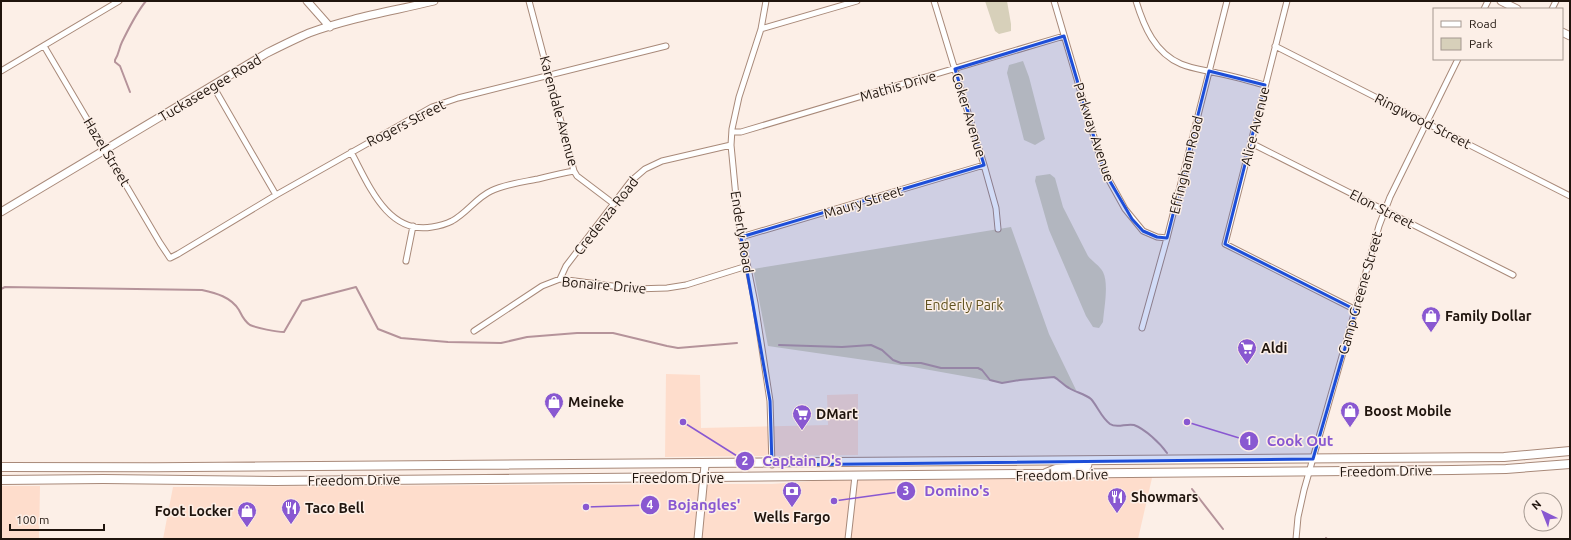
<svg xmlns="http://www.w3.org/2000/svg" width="1571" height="540" font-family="Ubuntu,sans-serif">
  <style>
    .built { fill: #feddcc }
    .green { fill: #d7d0ba }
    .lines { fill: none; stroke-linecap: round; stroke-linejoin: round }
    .stream { stroke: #b5939a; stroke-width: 2 }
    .street-casing { stroke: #a88979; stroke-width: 7 }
    .secondary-casing { stroke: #a88979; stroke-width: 9 }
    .primary-casing { stroke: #a88979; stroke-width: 10 }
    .street { stroke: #fff; stroke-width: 5 }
    .secondary { stroke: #fff; stroke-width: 7 }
    .primary { stroke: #fff; stroke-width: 8 }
    .marked { fill: #1d4ed8; fill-opacity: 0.2; stroke: #1d4ed8; stroke-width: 3; stroke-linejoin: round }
    .labels { text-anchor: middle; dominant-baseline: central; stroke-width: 3; stroke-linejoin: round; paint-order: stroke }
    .street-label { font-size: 14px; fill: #20150e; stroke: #fcefe7 }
    .park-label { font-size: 14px; fill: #60521f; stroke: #fcefe7 }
    .poi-label { font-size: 14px; font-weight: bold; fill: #20150e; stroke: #fcefe7; text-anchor: start }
    .leader { fill: none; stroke: #8958d1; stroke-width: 1.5 }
    .callout-dot { fill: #8958d1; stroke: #fcefe7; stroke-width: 1.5 }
    .mark-label { font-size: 12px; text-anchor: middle; font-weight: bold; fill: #fff }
    .callout-label { font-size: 15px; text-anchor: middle; font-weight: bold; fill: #8958d1; stroke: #fcefe7; stroke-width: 3; stroke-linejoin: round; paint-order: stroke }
  </style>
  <rect width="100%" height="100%" fill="#fcefe7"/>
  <!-- built -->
  <path class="built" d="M666,374L700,375L701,428L828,425L827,395L858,394V455L665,457Z
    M1091,476L1152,478L1138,539H699L706,484H772L853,478Z
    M703,484L696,539H163L173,487Z
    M1,486H40L39,539H1Z"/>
  <!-- green -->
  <path class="green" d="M985,1H1007L1011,24V31L999,34L995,31Z
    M1023,61L1029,77L1045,139L1035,145L1024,140L1007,73L1009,65Z
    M1050,174L1055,178L1063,207L1088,256C1092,261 1100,266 1103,272C1109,284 1104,308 1103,322L1099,328L1093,327L1086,316L1049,230L1035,181L1036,176Z
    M1011,227L1049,334L1077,392L1067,388L1059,379L1054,377L1020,380L1002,383L913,367L768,346L753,269Z"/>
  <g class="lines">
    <!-- stream -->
    <path class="stream" d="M130,92L120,66L115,62V60C119,54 119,48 122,42C129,28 136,13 146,1
      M1,289L5,287L202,290C216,293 231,297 239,310C242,316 244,321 250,325C257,328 276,332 284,332L302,301L356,287L378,329L401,338L448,342L501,343L527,337L577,333H613L667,346L678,348L737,343
      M779,345L842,347L871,345L882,350L893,360L901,363H921L941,368H978L982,370L990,380L1002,383L1020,380L1054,377C1060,380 1063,385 1069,388C1075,392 1085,394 1091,399C1098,407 1101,417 1110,424C1117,429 1126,423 1134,425C1145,429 1160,443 1167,453
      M1192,489L1223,529
      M1326,538L1327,539"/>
    <!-- street casing -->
    <g class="street-casing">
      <path id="street" d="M529,1L574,171L577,176L614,204
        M766,1L761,29L739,97L732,129L731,145L738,218L755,303L770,401L772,465
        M934,1L984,165L996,208L998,229
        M1054,1L1104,171L1125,209L1143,231L1157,237L1167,238
        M1136,1C1144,27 1155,53 1181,64C1193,69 1205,70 1217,73C1234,76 1249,81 1265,85
        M1287,1L1225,244L1356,310
        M1484,9L1488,1
        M1552,9L1556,1
        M761,29L857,1
        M44,46L160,243L170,258L178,254L276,195L432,107L458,98L666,46
        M1275,46L1570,196
        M1,71L119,1
        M213,86L276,195
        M732,132H741L1064,36
        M1251,143L1513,275
        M351,152C368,183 387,235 432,227C439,226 446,224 452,221C467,213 476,198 491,191C505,184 523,182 538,179C550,176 562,173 574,171
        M741,237L984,165
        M406,261L413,226
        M560,279L566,266L631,181L645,169L662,161L731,145
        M1142,328L1167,238L1227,1
        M474,331L542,286L560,279L635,289L667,288L686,285L747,266
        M848,539L855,476
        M1296,539L1298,517L1304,490L1379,226L1390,197L1458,59"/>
    </g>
    <!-- secondary casing -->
    <g class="secondary-casing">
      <path id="secondary" d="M307,1L330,27
        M1501,1L1517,9
        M1562,32L1570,36
        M1,212L267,53C281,46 295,39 309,33C349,18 393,11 434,1
        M698,539L705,465"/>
    </g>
    <!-- primary casing -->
    <g class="primary-casing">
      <path id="primary" d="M1,467C502,468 1003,464 1504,457L1570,451
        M1046,473L1056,469L1084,468L1087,466L1088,462
        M1,480L103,479L275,481L1452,470L1506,469L1570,464"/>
    </g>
    <!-- street -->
    <use href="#street" class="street"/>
    <!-- secondary -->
    <use href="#secondary" class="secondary"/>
    <!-- primary -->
    <use href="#primary" class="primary"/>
  </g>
  <!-- marked area -->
  <path class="marked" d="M1064,36L1104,171L1132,219L1143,231L1157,237L1167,238L1209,71L1265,85L1225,244L1356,310L1313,459L772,465L770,401L741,237L984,165L955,69Z"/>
  <!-- icons -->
  <defs>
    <g id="shop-pin" transform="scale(1)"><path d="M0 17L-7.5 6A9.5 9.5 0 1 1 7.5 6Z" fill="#8958d1" stroke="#fcefe7"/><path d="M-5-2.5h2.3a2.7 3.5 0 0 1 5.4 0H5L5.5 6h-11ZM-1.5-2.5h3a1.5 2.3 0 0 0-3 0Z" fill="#fff"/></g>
    <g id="supermarket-pin" transform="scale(1)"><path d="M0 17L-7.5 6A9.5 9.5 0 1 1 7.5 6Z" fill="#8958d1" stroke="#fcefe7"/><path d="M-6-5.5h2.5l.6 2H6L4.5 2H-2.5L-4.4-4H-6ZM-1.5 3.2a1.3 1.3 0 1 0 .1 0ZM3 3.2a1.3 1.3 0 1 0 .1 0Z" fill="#fff"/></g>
    <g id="bank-pin" transform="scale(1)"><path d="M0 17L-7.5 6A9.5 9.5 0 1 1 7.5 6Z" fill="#8958d1" stroke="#fcefe7"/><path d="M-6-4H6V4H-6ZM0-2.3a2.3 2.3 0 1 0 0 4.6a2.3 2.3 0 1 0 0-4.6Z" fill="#fff"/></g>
    <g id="restaurant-pin" transform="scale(1)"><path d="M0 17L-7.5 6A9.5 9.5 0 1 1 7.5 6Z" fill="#8958d1" stroke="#fcefe7"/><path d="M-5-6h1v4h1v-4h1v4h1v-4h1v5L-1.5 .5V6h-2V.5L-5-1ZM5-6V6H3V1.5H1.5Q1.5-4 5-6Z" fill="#fff"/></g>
  </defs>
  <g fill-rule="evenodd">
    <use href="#shop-pin" x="1431" y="316"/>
    <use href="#supermarket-pin" x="1247" y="348"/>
    <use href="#shop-pin" x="554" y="402"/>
    <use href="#shop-pin" x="1350" y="411"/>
    <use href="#supermarket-pin" x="802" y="414"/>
    <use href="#bank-pin" x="792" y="491"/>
    <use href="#restaurant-pin" x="1117" y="497"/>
    <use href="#restaurant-pin" x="291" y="508"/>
    <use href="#shop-pin" x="247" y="511"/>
  </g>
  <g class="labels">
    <!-- street labels -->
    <g class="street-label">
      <text transform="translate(898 86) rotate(-16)">Mathis Drive</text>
      <text transform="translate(210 88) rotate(-31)">Tuckaseegee Road</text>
      <text transform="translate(559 111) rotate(75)">Karendale Avenue</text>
      <text transform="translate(969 115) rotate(73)">Coker Avenue</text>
      <text transform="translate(1423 121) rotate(27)">Ringwood Street</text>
      <text transform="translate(406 123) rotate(-27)">Rogers Street</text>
      <text transform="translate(1255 126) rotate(-76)">Alice Avenue</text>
      <text transform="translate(1094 132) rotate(72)">Parkway Avenue</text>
      <text transform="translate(107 152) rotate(59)">Hazel Street</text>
      <text transform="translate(1186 165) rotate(-76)">Effingham Road</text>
      <text transform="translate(863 202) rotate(-17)">Maury Street</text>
      <text transform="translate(1382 209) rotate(27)">Elon Street</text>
      <text transform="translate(606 216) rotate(-52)">Credenza Road</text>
      <text transform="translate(742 232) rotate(81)">Enderly Road</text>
      <text transform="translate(604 285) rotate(5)">Bonaire Drive</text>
      <text transform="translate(1360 293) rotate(-74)">Camp Greene Street</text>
      <text transform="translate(1386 471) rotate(-1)">Freedom Drive</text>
      <text transform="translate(1062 475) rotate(-1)">Freedom Drive</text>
      <text x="678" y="478">Freedom Drive</text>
      <text transform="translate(354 480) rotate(-1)">Freedom Drive</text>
    </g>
    <!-- park labels -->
    <g class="park-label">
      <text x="964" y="305">Enderly Park</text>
    </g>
    <!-- poi labels -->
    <g class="poi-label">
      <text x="1445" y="316">Family Dollar</text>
      <text x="1261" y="348">Aldi</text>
      <text x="568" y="402">Meineke</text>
      <text x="1364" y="411">Boost Mobile</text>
      <text x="816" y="414">DMart</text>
      <text x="1131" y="497">Showmars</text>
      <text x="305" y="508">Taco Bell</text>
      <text x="233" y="511" text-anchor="end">Foot Locker</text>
      <text x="792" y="517" text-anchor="middle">Wells Fargo</text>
    </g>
  </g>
  <!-- callouts -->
  <path class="leader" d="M1187 422L1249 441M683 422L745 461M834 501L906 491M586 507L650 505"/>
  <g class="callout-dot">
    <circle cx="1187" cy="422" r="4"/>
    <circle cx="683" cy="422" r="4"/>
    <circle cx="834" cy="501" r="4"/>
    <circle cx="586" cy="507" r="4"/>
    <circle cx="1249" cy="441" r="10"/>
    <circle cx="745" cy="461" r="10"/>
    <circle cx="906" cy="491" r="10"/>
    <circle cx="650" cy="505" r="10"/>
  </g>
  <g class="mark-label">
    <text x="1249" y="445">1</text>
    <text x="745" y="465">2</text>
    <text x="906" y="495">3</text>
    <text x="650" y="509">4</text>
  </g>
  <g class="callout-label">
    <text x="1300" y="446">Cook Out</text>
    <text x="802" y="466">Captain D's</text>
    <text x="957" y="496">Domino's</text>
    <text x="704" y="510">Bojangles'</text>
  </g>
  <!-- border -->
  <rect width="1571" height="540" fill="none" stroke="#20150e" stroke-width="4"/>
  <!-- legend -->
  <rect x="1433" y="8" width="130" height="52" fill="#fcefe7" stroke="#a49890"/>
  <rect x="1441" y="21" width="20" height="6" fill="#ffffff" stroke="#a49890"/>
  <text x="1469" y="28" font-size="12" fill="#20150e">Road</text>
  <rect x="1441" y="38" width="20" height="12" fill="#d7d0ba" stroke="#a49890"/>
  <text x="1469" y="48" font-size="12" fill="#20150e">Park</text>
  <!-- north arrow -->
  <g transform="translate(1543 512) rotate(317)"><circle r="19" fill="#fcefe7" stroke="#a49890"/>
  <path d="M0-3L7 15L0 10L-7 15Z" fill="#8958d1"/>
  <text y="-6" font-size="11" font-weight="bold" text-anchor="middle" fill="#20150e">N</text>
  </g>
  <!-- scale -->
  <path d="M10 524v6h94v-6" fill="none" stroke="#20150e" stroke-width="2"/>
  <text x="16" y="524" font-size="12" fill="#20150e" stroke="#fcefe7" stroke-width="3" paint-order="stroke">100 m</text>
</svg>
